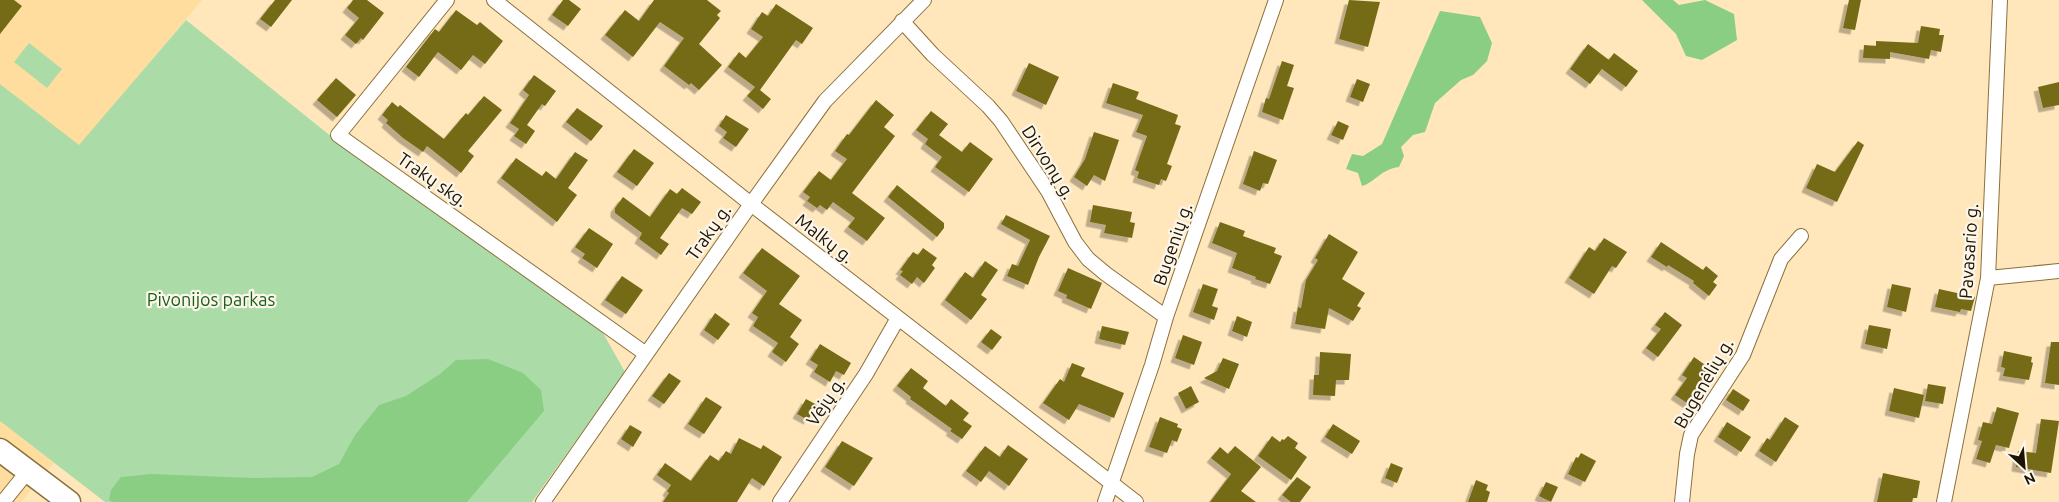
<svg xmlns="http://www.w3.org/2000/svg" width="2059" height="502" font-family="Ubuntu,sans-serif">
  <style>
    .built { fill: #ffdd9e }
    .green { fill: #abdca7 }
    .forest { fill: #89ce83 }
    .building { fill: #746a17; filter: url(#shadow) }
    .lines { fill: none; stroke-linecap: round; stroke-linejoin: round }
    .street-casing { stroke: #8b703c; stroke-width: 16 }
    .primary-casing { stroke: #8b703c; stroke-width: 25 }
    .street { stroke: #fff; stroke-width: 14 }
    .primary { stroke: #fff; stroke-width: 22 }
    .labels { text-anchor: middle; dominant-baseline: central; stroke-width: 4.5; stroke-linejoin: round; paint-order: stroke }
    .street-label { font-size: 18px; fill: #1d1300; stroke: #fcf6eb }
    .park-label { font-size: 18px; fill: #1a5f18; stroke: #fcf6eb }
  </style>
  <defs>
    <filter id="shadow"><feDropShadow dx="-4.5" dy="4.5" stdDeviation="0" flood-color="#0004"/></filter>
  </defs>
  <rect width="100%" height="100%" fill="#ffe7bb"/>
  <!-- built -->
  <path class="built" d="M0,0H202L79,146L0,84Z
    M0,421L54,463L21,502H0Z"/>
  <!-- green -->
  <path class="green" d="M186,20L337,141L603,333L625,372L532,502H105L0,421V84L79,145Z
    M29,43L62,69L47,88L14,62Z"/>
  <!-- forest -->
  <path class="forest" d="M1642,0H1673L1679,5L1705,0L1734,14L1737,40L1702,60L1686,56L1676,34Z
    M1440,11L1480,17L1492,43L1487,61L1473,75L1461,80L1435,103L1425,132L1413,135L1401,147L1404,156L1399,167C1381,169 1374,183 1362,186L1358,173L1346,169L1352,154L1363,156L1382,144Z
    M488,359L523,373L541,390L544,411L467,502H113L109,500L111,490L121,477L151,474L254,478L312,477L339,464L355,435L379,405L406,396L440,374L456,360Z"/>
  <!-- building -->
  <path class="building" d="M0,0H14L22,6L0,34Z
    M275,0H292L271,27L260,19Z
    M353,0H367L384,13L363,40L361,38L356,44L345,35L359,18L347,8Z
    M563,0H569L581,9L568,26L552,15Z
    M654,0H707L721,11L717,15L720,18L699,44L722,65L699,90L691,83L689,85L664,66L684,38L660,22L633,57L605,35L625,10L639,21Z
    M1349,0L1380,2L1368,47L1339,39Z
    M1849,0H1861L1855,30L1843,28Z
    M776,4L813,28L802,44L796,40L760,90L771,99L763,109L747,96L755,87L728,67L739,52L746,58L763,37L751,29L762,12L768,16Z
    M456,10L477,25L480,22L503,41L485,64L473,55L461,70L438,52L419,77L406,67L435,29L439,32Z
    M1921,26L1940,29L1939,35H1944L1941,52L1931,50L1929,59L1890,52V59L1863,58L1864,45L1876,46V41L1918,43Z
    M1588,44L1609,60L1590,84L1570,69Z
    M1614,53L1638,71L1626,87L1602,69Z
    M1282,61L1294,65L1287,86L1294,88L1283,120L1262,112L1266,98L1269,99Z
    M1029,63L1059,77L1046,105L1016,91Z
    M534,75L556,91L545,106L542,104L527,125L535,131L526,144L514,136L519,129L510,123L529,95L523,90Z
    M336,78L356,95L337,117L317,100Z
    M1357,79L1370,84L1363,102L1350,97Z
    M2059,82V105L2043,108L2038,87Z
    M1113,83L1139,92L1136,99L1178,115L1175,124L1181,126L1167,164L1172,166L1166,181L1161,179L1159,185L1137,178L1139,172L1135,170L1147,136L1136,132L1143,115L1106,103Z
    M484,96L502,110L468,151L474,156L461,173L427,146L423,152L403,138L386,123L388,120L382,115L392,102L398,107L400,105L444,139L466,113L468,115Z
    M876,100L894,115L884,127L895,136L852,193L885,218L867,241L848,227L855,218L833,202L827,210L820,205L817,208L807,201L810,197L803,192L819,171L831,180L847,159L835,151L847,134L849,135Z
    M577,108L603,126L591,141L566,122Z
    M931,111L948,124L939,135L962,152L970,142L993,159L969,192L935,167L942,157L925,144L928,139L916,130Z
    M726,115L749,129L736,147L723,138L727,132L719,126Z
    M1338,121L1349,126L1343,140L1331,135Z
    M1094,132L1119,140L1105,181L1094,175L1087,186L1074,177L1085,159Z
    M1858,141L1864,145L1837,202L1806,188L1817,164L1835,172Z
    M634,149L654,163L637,186L617,172Z
    M1254,151L1277,160L1268,184L1263,183L1260,191L1243,184Z
    M575,152L588,160L568,188L577,195L557,222L501,178L516,158L542,176L546,171L556,179Z
    M897,185L944,223V228L937,237L888,197Z
    M682,188L701,202L692,214L682,208L660,238L669,244L661,255L639,239L642,233L615,213V208L623,197L650,217L670,189L677,194Z
    M1093,205L1132,212L1130,222L1135,223L1132,238L1104,233L1106,225L1090,222Z
    M1006,215L1050,236L1039,257L1028,285L1007,276L1012,264L1018,266L1030,240L1001,224Z
    M1220,222L1245,231L1243,236L1276,248L1274,253L1282,256L1270,284L1255,279L1256,277L1232,268L1237,253L1212,243Z
    M589,228L613,244L597,268L582,258L585,254L575,247Z
    M1329,234L1358,252L1342,279L1365,293L1357,306L1361,308L1353,321L1329,308L1325,329L1295,324L1298,307L1301,308L1306,280L1318,260L1315,258Z
    M1604,238L1627,252L1616,268L1612,266L1594,294L1569,278L1589,247L1595,251Z
    M1661,242L1703,270L1706,266L1718,276L1713,282L1717,285L1709,296L1693,283L1694,281L1668,265L1667,267L1651,257Z
    M762,248L800,276L779,304L802,320L790,337L799,344L786,362L772,352L778,343L753,326L758,317L752,313L767,291L743,273Z
    M923,248L937,258L932,265L935,268L924,283L917,277L912,284L900,275L903,271L900,270L913,252L918,255Z
    M985,261L998,270L981,295L987,299L971,320L945,300L965,272L973,278Z
    M1068,268L1102,283L1091,309L1066,298L1067,295L1058,291Z
    M622,276L643,290L626,314L605,300Z
    M1203,284L1218,289L1212,306L1218,308L1214,320L1193,312Z
    M1892,284L1911,288L1906,312L1887,307Z
    M1939,289L1975,297L1971,311L1961,309L1960,312L1935,307Z
    M1665,312L1682,325L1658,357L1646,348L1661,329L1655,325Z
    M715,313L730,324L718,340L704,330Z
    M1237,316L1252,322L1247,337L1232,331Z
    M1869,325L1891,329L1887,349L1865,344Z
    M1102,326L1129,332L1125,345L1099,339Z
    M991,329L1002,337L992,350L981,342Z
    M1183,335L1202,342L1194,365L1175,358Z
    M2051,342H2059V385L2045,383Z
    M820,344L851,363L844,375L836,371L830,382L814,372L818,365L810,360Z
    M2004,351L2032,357L2031,362L2033,363L2029,380L2003,376L2005,368L2001,367Z
    M1320,352L1351,354L1349,380H1336L1335,396L1313,395L1314,375H1319Z
    M1694,357L1715,372L1690,405L1675,395L1687,378L1682,375Z
    M1223,358L1239,364L1229,389L1204,378L1217,371Z
    M1072,363L1085,368L1081,376L1124,393L1114,418L1079,404L1069,420L1043,403L1060,379L1064,382Z
    M911,368L928,381L923,388L946,406L951,399L969,413L963,420L972,426L962,439L950,431L952,429L910,399L911,397L897,386Z
    M669,373L681,381L664,404L652,396Z
    M1928,384L1946,387L1943,404L1925,401Z
    M1191,386L1199,402L1186,409L1178,393Z
    M1894,388L1924,395L1919,418L1889,411Z
    M1733,389L1750,400L1743,411L1726,400Z
    M706,397L722,407L704,434L688,424Z
    M806,399L817,405L808,420L797,414Z
    M1997,407L2019,413L2009,448L1996,445L1990,463L1976,459L1982,441L1978,440L1983,422L1992,424Z
    M1160,417L1178,424L1177,427L1182,429L1177,442L1172,440L1167,453L1149,447Z
    M1785,417L1799,426L1776,462L1759,451L1767,438L1770,440Z
    M2041,419L2059,421L2051,473L2016,467L2018,451L2036,453Z
    M1727,422L1751,437L1741,452L1718,437Z
    M1333,424L1360,441L1352,454L1325,437Z
    M630,425L642,432L633,447L621,439Z
    M1272,436L1280,442L1282,439L1284,440L1288,436L1298,443L1295,448L1307,457L1291,480L1258,456Z
    M739,438L761,449L763,445L782,457L764,486L752,478L737,502H663L669,493L667,491L671,485L657,475L665,463L691,481L710,455L719,461L726,451L731,454Z
    M842,441L873,458L854,486L825,467Z
    M1008,445L1028,459L1009,486L989,471L981,482L966,471L985,446L1000,457Z
    M1235,446L1261,467L1241,491L1256,502H1210L1231,474L1211,458L1220,447L1228,454Z
    M1581,453L1596,461L1585,482L1568,474L1576,457L1578,458Z
    M1391,463L1403,468L1397,483L1385,478Z
    M1883,473L1920,481L1917,498H1913L1912,502H1877Z
    M1297,477L1311,487L1300,502H1291L1282,495Z
    M1476,480L1488,485L1486,490L1490,492L1487,502H1468Z
    M1546,482L1558,487L1551,502L1539,496Z"/>
  <g class="lines">
    <!-- street casing -->
    <g class="street-casing">
      <path id="street" d="M447,0L338,135L646,354
        M494,0L751,204L1136,502
        M902,21L933,55L988,106L1001,121L1048,191L1075,242L1088,259L1106,274L1166,317
        M1988,278L2059,271
        M3,502L28,471
        M543,502L751,204L825,101L924,0
        M780,502L866,374L898,318
        M1105,502L1152,365L1166,317L1276,0
        M1682,502L1687,454L1691,435L1743,355L1781,259L1801,236
        M1944,502L1988,278L2000,0"/>
    </g>
    <!-- primary casing -->
    <g class="primary-casing">
      <path id="primary" d="M0,450L69,502"/>
    </g>
    <!-- street -->
    <use href="#street" class="street"/>
    <!-- primary -->
    <use href="#primary" class="primary"/>
  </g>
  <g class="labels">
    <!-- street labels -->
    <g class="street-label">
      <text transform="translate(1049 162) rotate(58)">Dirvonų g.</text>
      <text transform="translate(433 179) rotate(35)">Trakų skg.</text>
      <text transform="translate(708 232) rotate(-55)">Trakų g.</text>
      <text transform="translate(825 238) rotate(38)">Malkų g.</text>
      <text transform="translate(1172 244) rotate(-71)">Bugenių g.</text>
      <text transform="translate(1968 251) rotate(-86)">Pavasario g.</text>
      <text transform="translate(1703 383) rotate(-60)">Bugenėlių g.</text>
      <text transform="translate(825 401) rotate(-56)">Vėjų g.</text>
    </g>
    <!-- park labels -->
    <g class="park-label">
      <text x="211" y="299">Pivonijos parkas</text>
    </g>
  </g>
  <!-- north arrow -->
  <g transform="translate(2024 467) rotate(154)" stroke="#fcf6eb" stroke-width="4" paint-order="stroke">
  <path d="M0-4L9 19L0 12L-9 19Z" fill="#1d1300"/>
  <text y="-8" font-size="14" font-weight="bold" text-anchor="middle" fill="#1d1300">N</text>
  </g>
</svg>
